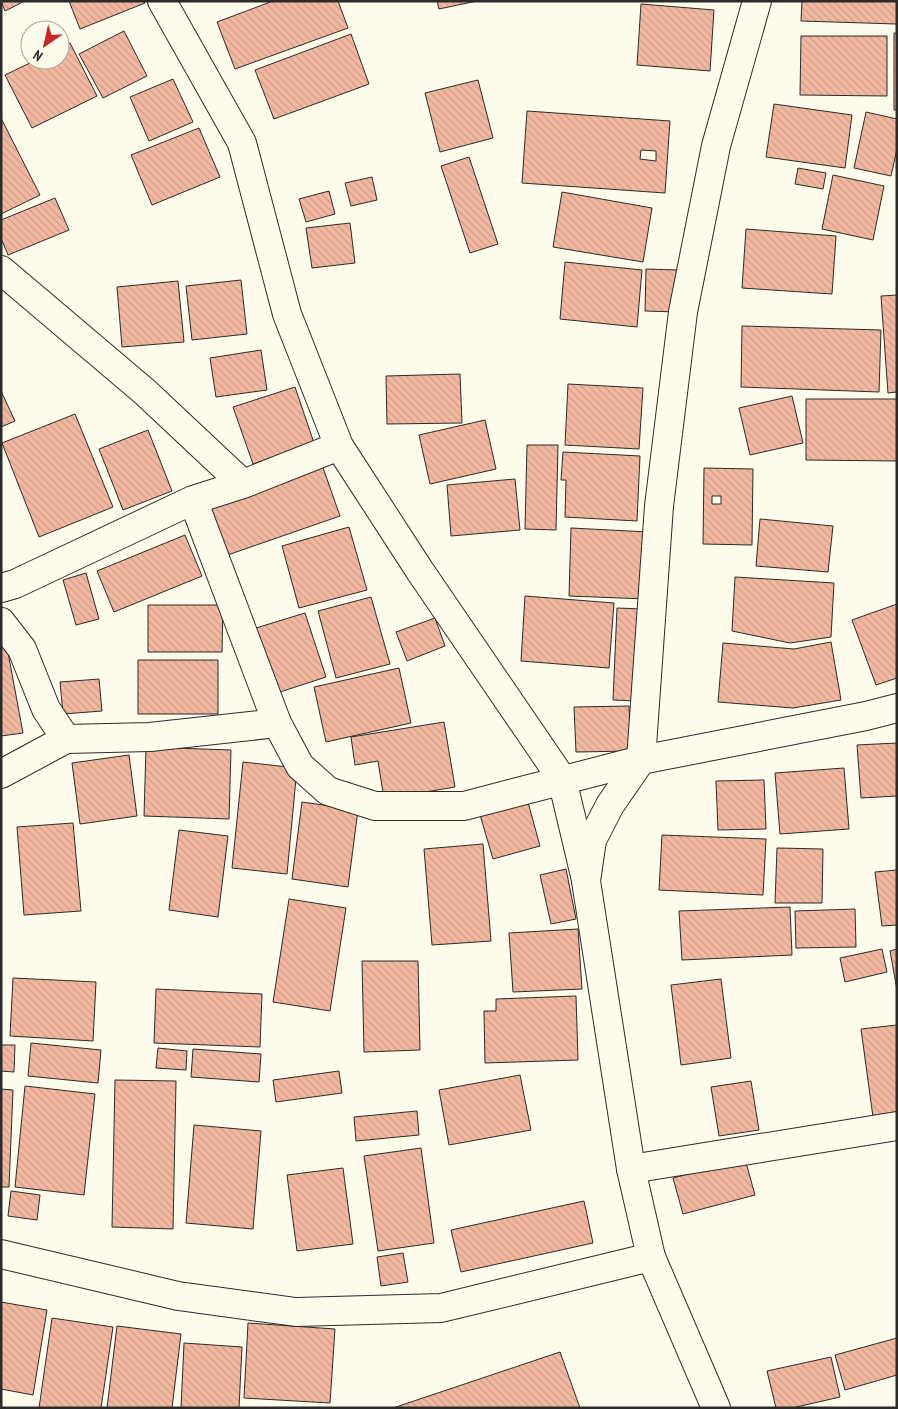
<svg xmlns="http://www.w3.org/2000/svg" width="898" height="1409" font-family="'PT Sans Narrow',sans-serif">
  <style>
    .building { fill: url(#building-back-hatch); stroke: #2b2b2b; fill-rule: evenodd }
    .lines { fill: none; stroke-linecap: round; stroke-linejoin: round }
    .minor-casing { stroke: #2b2b2b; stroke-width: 30 }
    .tertiary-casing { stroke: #2b2b2b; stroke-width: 30 }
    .minor { stroke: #fdfbea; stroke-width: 28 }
    .tertiary { stroke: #fdfbea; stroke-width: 28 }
  </style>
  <defs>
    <pattern id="building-back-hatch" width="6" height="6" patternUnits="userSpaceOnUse" patternTransform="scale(1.25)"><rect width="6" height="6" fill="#f2b8a0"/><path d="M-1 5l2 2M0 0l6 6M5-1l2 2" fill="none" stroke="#d09e8a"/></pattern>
  </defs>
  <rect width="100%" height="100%" fill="#fdfbea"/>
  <!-- building -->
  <path class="building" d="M1,1H25L5,11Z
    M69,1H144L145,3L80,29Z
    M273,1H338L348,28L235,69L217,22Z
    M437,1H477L439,9Z
    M802,1H897V24L801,21Z
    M641,4L714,10L710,71L637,65Z
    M124,31L147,76L103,98L79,54Z
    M894,33H897V110H894Z
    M351,34L369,84L274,119L255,70Z
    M801,36H887V96L800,95Z
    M70,43L97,96L32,128L5,75L36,60H60V48Z
    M173,79L193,122L149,141L130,97Z
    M478,80L493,138L440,152L425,93Z
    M774,104L852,115L845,168L766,157Z
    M527,111L670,121L665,193L522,183ZM641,150L656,151V161L640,159Z
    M866,112L897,119V149L891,176L854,168Z
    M1,118L40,195L1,214Z
    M199,128L220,177L152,205L131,155Z
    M469,157L498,244L470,253L441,166Z
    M798,168L826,173L823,189L795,184Z
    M833,175L884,186L873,240L822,229Z
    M372,177L377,200L351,206L345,183Z
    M329,191L335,214L306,222L299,199Z
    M562,192L652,208L643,262L553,247Z
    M55,198L69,230L8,255L1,238V220Z
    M350,223L355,263L312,268L306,228Z
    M746,229L836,236L832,294L742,288Z
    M565,262L642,270L637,327L560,319Z
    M646,269L678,270L677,312L645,311Z
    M241,280L247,334L192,340L186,286Z
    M178,281L184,342L122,347L117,287Z
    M897,295V392L888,393L881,296Z
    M742,326L881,330L879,392L741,387Z
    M261,350L267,390L216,397L210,358Z
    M460,374L462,423L387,424L386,376Z
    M568,384L643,388L639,449L565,445Z
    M295,387L314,443L253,464L233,407Z
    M1,391L15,421L1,427Z
    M792,396L803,443L750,455L739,408Z
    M806,399H897V461L806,460Z
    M75,414L113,507L39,537L2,443Z
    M485,420L496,469L430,484L419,435Z
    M148,430L172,491L123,510L99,449Z
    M527,445H558L556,530L525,529Z
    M563,452L640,456L637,521L565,517L566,480H561Z
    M321,462L340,516L219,558L200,504Z
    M704,468L753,469L752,545L703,544ZM712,496H721V504H712Z
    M515,479L520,530L451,536L447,485Z
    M760,519L833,526L828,572L756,566Z
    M349,527L367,590L299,608L282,546Z
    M571,528L648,532L646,599L569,596Z
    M185,535L202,576L114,612L97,571Z
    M86,573L99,619L76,625L63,580Z
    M735,577L834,583L831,637L790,643L732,631Z
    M525,596L614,603L609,668L521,661Z
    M371,597L390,664L336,678L318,611Z
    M897,604V678L876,685L852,620Z
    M148,605H223L222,652H148Z
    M617,608L643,609L639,701L613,700Z
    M305,613L326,677L277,693L256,628Z
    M435,618L445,646L407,661L396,632Z
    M1,631H4L23,733L1,736Z
    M831,642L841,700L793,708L718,702L723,643L794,649Z
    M138,660H218V714H138Z
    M399,668L411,723L326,742L314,687Z
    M99,679L102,711L63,714L60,682Z
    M629,706L631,751L576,752L574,707Z
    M444,722L455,787L384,799L378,761L355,765L351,737Z
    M897,743V796L861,798L857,745Z
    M146,747L231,750L229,819L144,816Z
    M129,755L137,816L80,824L72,763Z
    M243,762L297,768L287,874L232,868Z
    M844,768L849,829L780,834L775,773Z
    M764,780L766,829L718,830L716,781Z
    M526,795L540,846L493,859L478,808Z
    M302,802L358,810L348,887L292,879Z
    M73,823L81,911L24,915L17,827Z
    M179,830L228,836L218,917L169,910Z
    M662,835L766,839L763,895L659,890Z
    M483,844L491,941L432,945L424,849Z
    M777,848L823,849L822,903H775Z
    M566,869L576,919L551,924L540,875Z
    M897,870V925L882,926L875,872Z
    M289,899L346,908L330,1011L273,1002Z
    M790,907L792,955L682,960L679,911Z
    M855,909L856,947L796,948L795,911Z
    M578,929L582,989L513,992L509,933Z
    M882,949L887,972L845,982L840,958Z
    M897,949V990L890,951Z
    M362,961H418L420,1050L364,1052Z
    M13,978L96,982L93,1041L10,1036Z
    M721,979L731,1058L681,1065L671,985Z
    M156,989L262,994L260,1047L154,1043Z
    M576,996L578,1060L485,1063L484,1011H496V999Z
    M897,1025V1114L873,1117L861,1029Z
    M31,1043L101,1050L98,1083L28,1076Z
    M1,1045H15L14,1072L1,1071Z
    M158,1048L187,1051L186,1070L156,1068Z
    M193,1049L261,1054L259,1082L191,1077Z
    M339,1071L342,1093L276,1102L273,1080Z
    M520,1075L531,1130L449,1145L439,1090Z
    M115,1080L176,1081L173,1229L112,1227Z
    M751,1081L759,1130L719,1136L711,1087Z
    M25,1086L95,1094L84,1195L15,1187Z
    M1,1089L13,1090L9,1187H1Z
    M417,1111L419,1135L356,1141L354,1117Z
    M194,1125L261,1131L253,1229L186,1223Z
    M421,1148L434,1243L378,1251L364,1156Z
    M745,1159L755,1195L683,1214L673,1178Z
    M343,1168L353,1244L297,1251L287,1175Z
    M11,1191L40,1195L37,1220L8,1216Z
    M584,1201L593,1243L461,1272L451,1230Z
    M403,1253L408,1282L381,1286L377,1257Z
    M1,1302L47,1310L33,1395L1,1389Z
    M52,1318L113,1327L101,1408H39Z
    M248,1323L335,1329L330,1403L244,1398Z
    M117,1326L181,1334L172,1408H107Z
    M897,1338V1375L845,1390L835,1355Z
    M184,1343L242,1347L239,1408H181Z
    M560,1352L580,1408H393Z
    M831,1357L840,1397L792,1408H776L767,1371Z"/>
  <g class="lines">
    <!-- minor casing -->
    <g class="minor-casing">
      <path id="minor" d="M162,1L242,143L287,314L339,446L420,571L562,779L586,880
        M1,270L145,392L243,484
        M193,500L277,723L300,766L328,791L375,806H464L641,760L866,716L897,708
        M1,588L15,584L193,500L243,484L339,446
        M1,622L22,649L46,709L66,739
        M1,774L66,739L150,737L277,723
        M631,1169L897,1126
        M1,1254L178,1296L296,1312L441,1308L651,1257"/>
    </g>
    <!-- tertiary casing -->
    <g class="tertiary-casing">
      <path id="tertiary" d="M716,1408L651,1257L631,1169L586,881L592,840L610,805L641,760L659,506L683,312L716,146L757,1"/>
    </g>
    <!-- minor -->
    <use href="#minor" class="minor"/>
    <!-- tertiary -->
    <use href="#tertiary" class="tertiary"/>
  </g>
  <!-- border -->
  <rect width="898" height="1409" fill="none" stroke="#2b2b2b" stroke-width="5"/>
  <!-- north arrow -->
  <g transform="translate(45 45) rotate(214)"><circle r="24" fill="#fdfbea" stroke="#a9a89e"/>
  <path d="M0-4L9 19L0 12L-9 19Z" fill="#c62828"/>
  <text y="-8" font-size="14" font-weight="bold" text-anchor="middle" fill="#2b2b2b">N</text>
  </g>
</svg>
